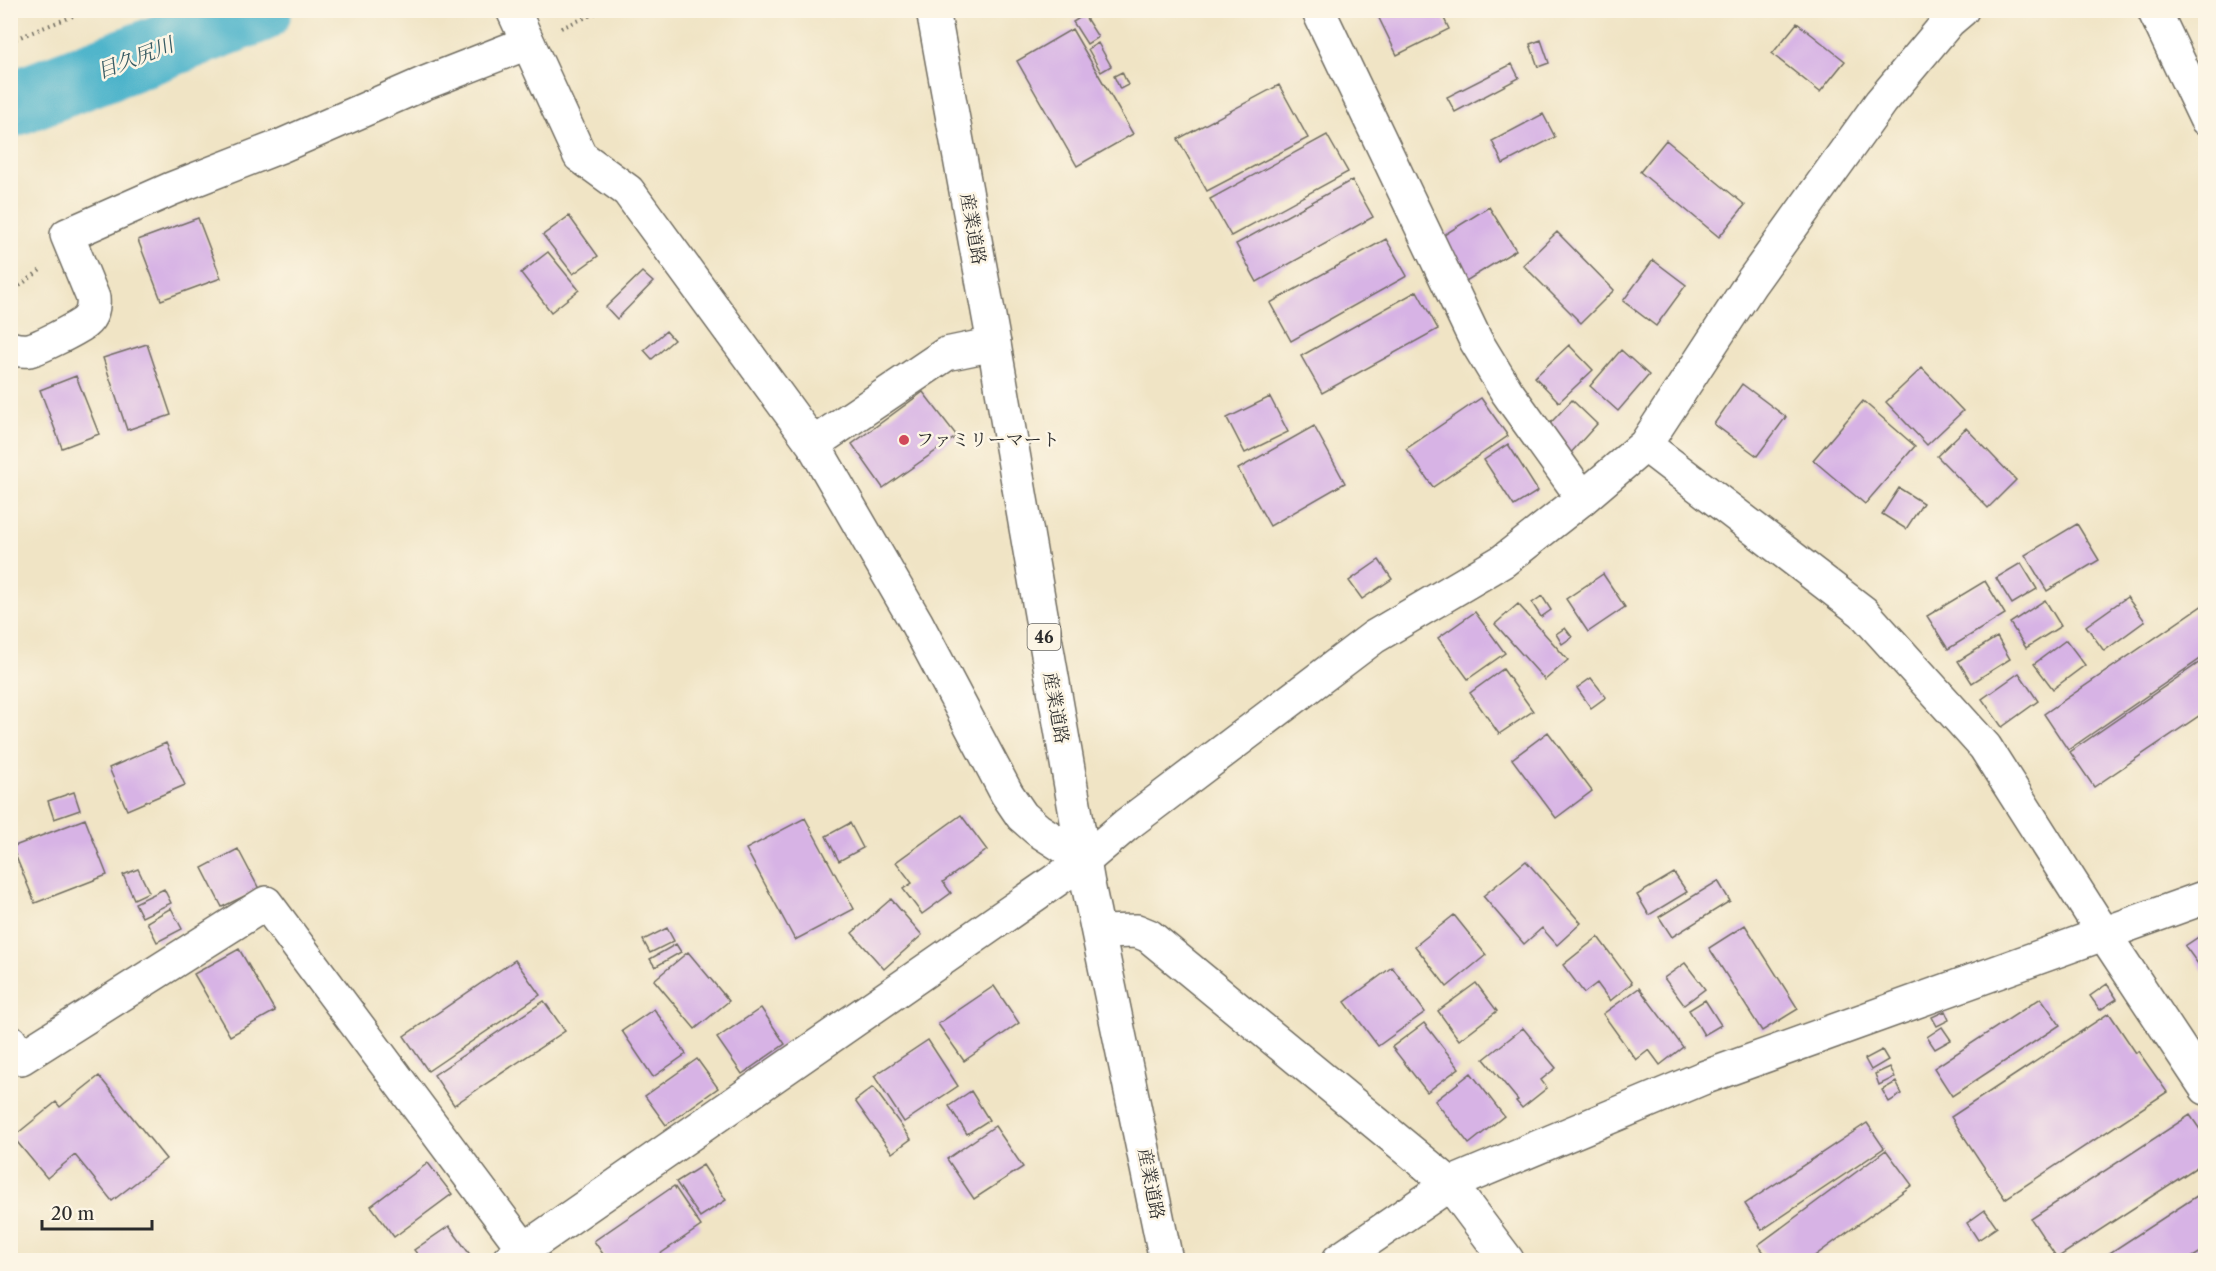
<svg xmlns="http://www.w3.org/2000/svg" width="2216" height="1271" font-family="'Libre Caslon Text','Noto Serif JP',serif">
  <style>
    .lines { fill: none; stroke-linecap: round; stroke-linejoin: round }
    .river { stroke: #4cb3ca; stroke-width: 66 }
    .building { fill: #d7b3e5 }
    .minor-casing { stroke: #706c61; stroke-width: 36 }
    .major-casing { stroke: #706c61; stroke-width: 36 }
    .path { stroke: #706c61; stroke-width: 4; stroke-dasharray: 1.5 4.5; stroke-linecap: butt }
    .minor { stroke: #fff; stroke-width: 33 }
    .major { stroke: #fff; stroke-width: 33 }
    .poi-dot { fill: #d1495b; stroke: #fcf5e5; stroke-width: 2 }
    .labels { text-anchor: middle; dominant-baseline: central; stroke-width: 5; stroke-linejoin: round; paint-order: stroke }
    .shield { fill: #fcf5e5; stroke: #6a6863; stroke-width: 1.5 }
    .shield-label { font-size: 16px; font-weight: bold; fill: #2b2b2b }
    .street-label { font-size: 18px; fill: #2b2b2b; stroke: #fcf5e5 }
    .poi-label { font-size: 18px; fill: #2b2b2b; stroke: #fcf5e5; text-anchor: start }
    .water-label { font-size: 20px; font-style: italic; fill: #375b63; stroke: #fcf5e5 }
  </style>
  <rect width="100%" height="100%" fill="#fcf5e5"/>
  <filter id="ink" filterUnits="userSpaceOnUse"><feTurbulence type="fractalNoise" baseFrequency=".0167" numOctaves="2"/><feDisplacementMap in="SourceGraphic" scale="12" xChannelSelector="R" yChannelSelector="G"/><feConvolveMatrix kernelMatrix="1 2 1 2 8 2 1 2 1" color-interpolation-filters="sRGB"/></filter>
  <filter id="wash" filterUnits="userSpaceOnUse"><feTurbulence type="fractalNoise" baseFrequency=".008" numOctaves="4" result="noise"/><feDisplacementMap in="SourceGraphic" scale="24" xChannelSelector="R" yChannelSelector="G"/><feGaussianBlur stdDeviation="1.35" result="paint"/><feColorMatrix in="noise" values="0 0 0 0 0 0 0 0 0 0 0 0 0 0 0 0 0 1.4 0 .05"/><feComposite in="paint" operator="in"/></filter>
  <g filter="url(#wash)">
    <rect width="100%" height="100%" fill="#f0e4c5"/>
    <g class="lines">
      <!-- river -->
      <path class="river" d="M10,105L259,10"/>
    </g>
    <g id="blocks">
      <!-- building -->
      <path class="building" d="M1375,10H1440L1449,29L1397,55Z
        M1084,15L1098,37L1087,44L1073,22Z
        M1797,23L1845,61L1820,92L1772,54Z
        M1072,29L1133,134L1077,166L1017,61Z
        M1541,40L1549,63L1538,67L1530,44Z
        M1098,43L1111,66L1101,72L1088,49Z
        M1512,64L1519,78L1455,112L1447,97Z
        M1122,72L1128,85L1120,89L1114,76Z
        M1279,85L1308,138L1207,191L1178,139Z
        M1543,114L1555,137L1503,164L1492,141Z
        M1327,135L1348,172L1231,236L1210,199Z
        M1666,140L1745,205L1719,237L1640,172Z
        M1352,180L1373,217L1257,282L1236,244Z
        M1489,207L1516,250L1466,281L1439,238Z
        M569,216L598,256L573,274L543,235Z
        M198,218L221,278L161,300L138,240Z
        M1557,232L1614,290L1581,323L1523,265Z
        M1386,239L1407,276L1291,341L1270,303Z
        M548,252L579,290L551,312L521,273Z
        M1653,260L1686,285L1656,326L1623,301Z
        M642,272L653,282L617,319L606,307Z
        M1417,291L1438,329L1322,393L1301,356Z
        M666,331L674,340L652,359L644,350Z
        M147,344L171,415L127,430L103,358Z
        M1569,345L1593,370L1559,402L1535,377Z
        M1621,350L1649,375L1618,411L1590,386Z
        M1922,368L1963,411L1927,445L1886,402Z
        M76,376L99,434L62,448L40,390Z
        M1742,384L1786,417L1757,456L1714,424Z
        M923,392L957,436L883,488L852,444Z
        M1270,397L1288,432L1245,453L1227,418Z
        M1481,398L1508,436L1433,487L1406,449Z
        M1572,400L1597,424L1568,456L1542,432Z
        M1863,401L1915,446L1865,504L1813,460Z
        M1314,426L1345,483L1270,526L1238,469Z
        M1966,428L2016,480L1988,508L1937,456Z
        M1508,444L1538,491L1514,506L1484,460Z
        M1899,488L1923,503L1906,529L1882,514Z
        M2077,524L2099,560L2047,591L2025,555Z
        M1379,560L1392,579L1362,599L1349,581Z
        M2021,563L2037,589L2012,604L1996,578Z
        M1603,574L1625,607L1588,632L1566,599Z
        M1985,581L2005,614L1948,649L1927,616Z
        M1542,596L1551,610L1541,617L1532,603Z
        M2127,597L2145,621L2104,651L2086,626Z
        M2045,600L2061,626L2026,648L2010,623Z
        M2206,603V655L2068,750L2044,714Z
        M1518,604L1568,660L1545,680L1495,624Z
        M1475,612L1505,653L1468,679L1438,638Z
        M1565,628L1572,637L1562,644L1556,634Z
        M1997,637L2010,659L1972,683L1958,661Z
        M2066,640L2085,665L2053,689L2034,664Z
        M2206,658V711L2094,787L2070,752Z
        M1503,669L1533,711L1499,734L1470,693Z
        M2019,673L2038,701L2002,727L1982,699Z
        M1591,678L1606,697L1591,708L1577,688Z
        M1548,732L1592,791L1556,818L1512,759Z
        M166,743L185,785L127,810L109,768Z
        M74,792L80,810L54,819L48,801Z
        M961,815L987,850L943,882L951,893L922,914L903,889L912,883L896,862Z
        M805,818L854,909L795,940L746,849Z
        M85,819L107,875L35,903L12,847Z
        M850,823L863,848L839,861L826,836Z
        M238,849L259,889L222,907L202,868Z
        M1526,861L1581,923L1557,945L1542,928L1524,944L1483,896Z
        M138,869L149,892L134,899L123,875Z
        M1674,873L1687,892L1649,915L1637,895Z
        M1718,881L1730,901L1672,937L1659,917Z
        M164,889L171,903L142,917L135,903Z
        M891,899L922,935L884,969L852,933Z
        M171,908L182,929L157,942L147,922Z
        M1454,915L1486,955L1447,987L1415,946Z
        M1745,925L1798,1009L1762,1031L1709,948Z
        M667,928L674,941L650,953L643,940Z
        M2206,932V975L2185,946Z
        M1598,937L1632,983L1610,1001L1597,983L1584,993L1563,965Z
        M676,944L681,952L655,967L650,959Z
        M239,949L275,1011L230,1036L194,974Z
        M688,952L729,1001L695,1029L654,980Z
        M515,960L540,995L428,1071L404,1036Z
        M1685,963L1705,989L1684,1005L1664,978Z
        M1392,967L1425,1012L1378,1046L1345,1002Z
        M1476,983L1497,1011L1459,1040L1438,1011Z
        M2107,984L2117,999L2100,1010L2090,996Z
        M994,986L1019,1023L964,1061L938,1024Z
        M1639,988L1683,1047L1660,1065L1649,1050L1636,1060L1603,1014Z
        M2041,998L2060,1025L1952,1096L1934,1068Z
        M1705,1000L1721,1025L1704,1035L1689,1010Z
        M544,1001L565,1031L454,1105L434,1075Z
        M761,1008L785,1044L742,1074L717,1038Z
        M654,1009L686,1054L653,1077L622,1031Z
        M1945,1011L1949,1020L1937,1026L1932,1017Z
        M2109,1013L2136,1053L2138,1051L2167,1092L2005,1199L1951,1117Z
        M1424,1023L1459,1068L1427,1092L1392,1047Z
        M1942,1027L1951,1040L1935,1049L1927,1037Z
        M1523,1028L1556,1068L1541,1080L1547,1088L1522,1108L1516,1101L1518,1100L1484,1059Z
        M928,1040L958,1086L904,1122L874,1076Z
        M1882,1050L1888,1060L1871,1070L1865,1059Z
        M697,1059L718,1088L666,1125L645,1096Z
        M1890,1067L1895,1077L1879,1085L1875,1074Z
        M1471,1073L1504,1116L1469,1144L1435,1101Z
        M99,1076L166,1159L112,1201L75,1155L47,1178L13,1137L56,1102L60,1107Z
        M1896,1082L1902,1094L1889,1102L1882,1090Z
        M873,1087L911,1139L892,1153L855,1101Z
        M971,1091L989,1120L967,1134L949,1106Z
        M2190,1115L2206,1138V1161L2057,1258L2031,1219Z
        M1867,1123L1884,1148L1762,1230L1745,1204Z
        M995,1126L1023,1167L974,1199L947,1159Z
        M1886,1150L1912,1185L1809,1260H1770L1758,1245Z
        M428,1163L452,1194L394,1237L371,1206Z
        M703,1165L726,1200L700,1217L676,1182Z
        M674,1186L701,1226L651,1260H607L594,1241Z
        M2206,1190V1249L2188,1260H2099Z
        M1985,1210L1997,1227L1978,1240L1967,1223Z
        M449,1226L474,1260H422L414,1250Z"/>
    </g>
  </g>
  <g filter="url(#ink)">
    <use href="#blocks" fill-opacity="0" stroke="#706c61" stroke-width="1.5"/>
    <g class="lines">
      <!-- minor casing -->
      <g class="minor-casing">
        <path id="minor" d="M513,10L580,156L628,191L813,444L916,622L1007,794L1022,816L1038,830L1085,860
          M1318,10L1476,341L1507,392L1583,498
          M2154,10L2206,119
          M10,348C17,350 23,351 29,350C39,348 76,329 84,323C92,317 94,307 93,298L67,235L171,189L281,146L425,83L527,43
          M813,444L946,354L994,344
          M1645,445L1863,612L1985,747L2104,934L2206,1088
          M1100,932L1137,931L1149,936L1450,1184L1507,1260
          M10,1041L21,1058L266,903L524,1249
          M509,1260L1085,860L1126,825L1374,637L1503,561L1583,498L1645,445L1751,283L1881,102L1949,21L1962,10
          M1339,1260L1450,1184L1703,1078L2206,897"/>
      </g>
      <!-- major casing -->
      <g class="major-casing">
        <path id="major" d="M933,10L994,344L1088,884L1166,1260"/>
      </g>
      <!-- path -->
      <path class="path" d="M561,28L603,10
        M10,41L88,10
        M10,293L42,269"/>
      <!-- minor -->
      <use href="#minor" class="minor"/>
      <!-- major -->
      <use href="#major" class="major"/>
    </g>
  </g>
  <!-- markers -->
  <circle class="poi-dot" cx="904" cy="440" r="6"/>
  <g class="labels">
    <!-- shield labels -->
    <rect class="shield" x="1027.5" y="624" width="33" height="26" rx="4.5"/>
    <g class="shield-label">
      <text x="1044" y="637">46</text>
    </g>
    <!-- street labels -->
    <g class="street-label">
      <text transform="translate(973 229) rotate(80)">産業道路</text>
      <text transform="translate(1056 708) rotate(80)">産業道路</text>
      <text transform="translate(1151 1184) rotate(79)">産業道路</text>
    </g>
    <!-- poi labels -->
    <g class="poi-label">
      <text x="916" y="440">ファミリーマート</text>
    </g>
    <!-- water labels -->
    <g class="water-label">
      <text transform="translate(135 58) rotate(-21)">目久尻川</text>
    </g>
  </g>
  <!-- margin -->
  <rect width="2216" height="1271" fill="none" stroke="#fcf5e5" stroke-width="36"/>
  <!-- scale -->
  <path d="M42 1220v9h110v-9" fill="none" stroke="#2b2b2b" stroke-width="3"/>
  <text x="51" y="1220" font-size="18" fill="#2b2b2b" stroke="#fcf5e5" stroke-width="4.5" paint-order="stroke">20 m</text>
</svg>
